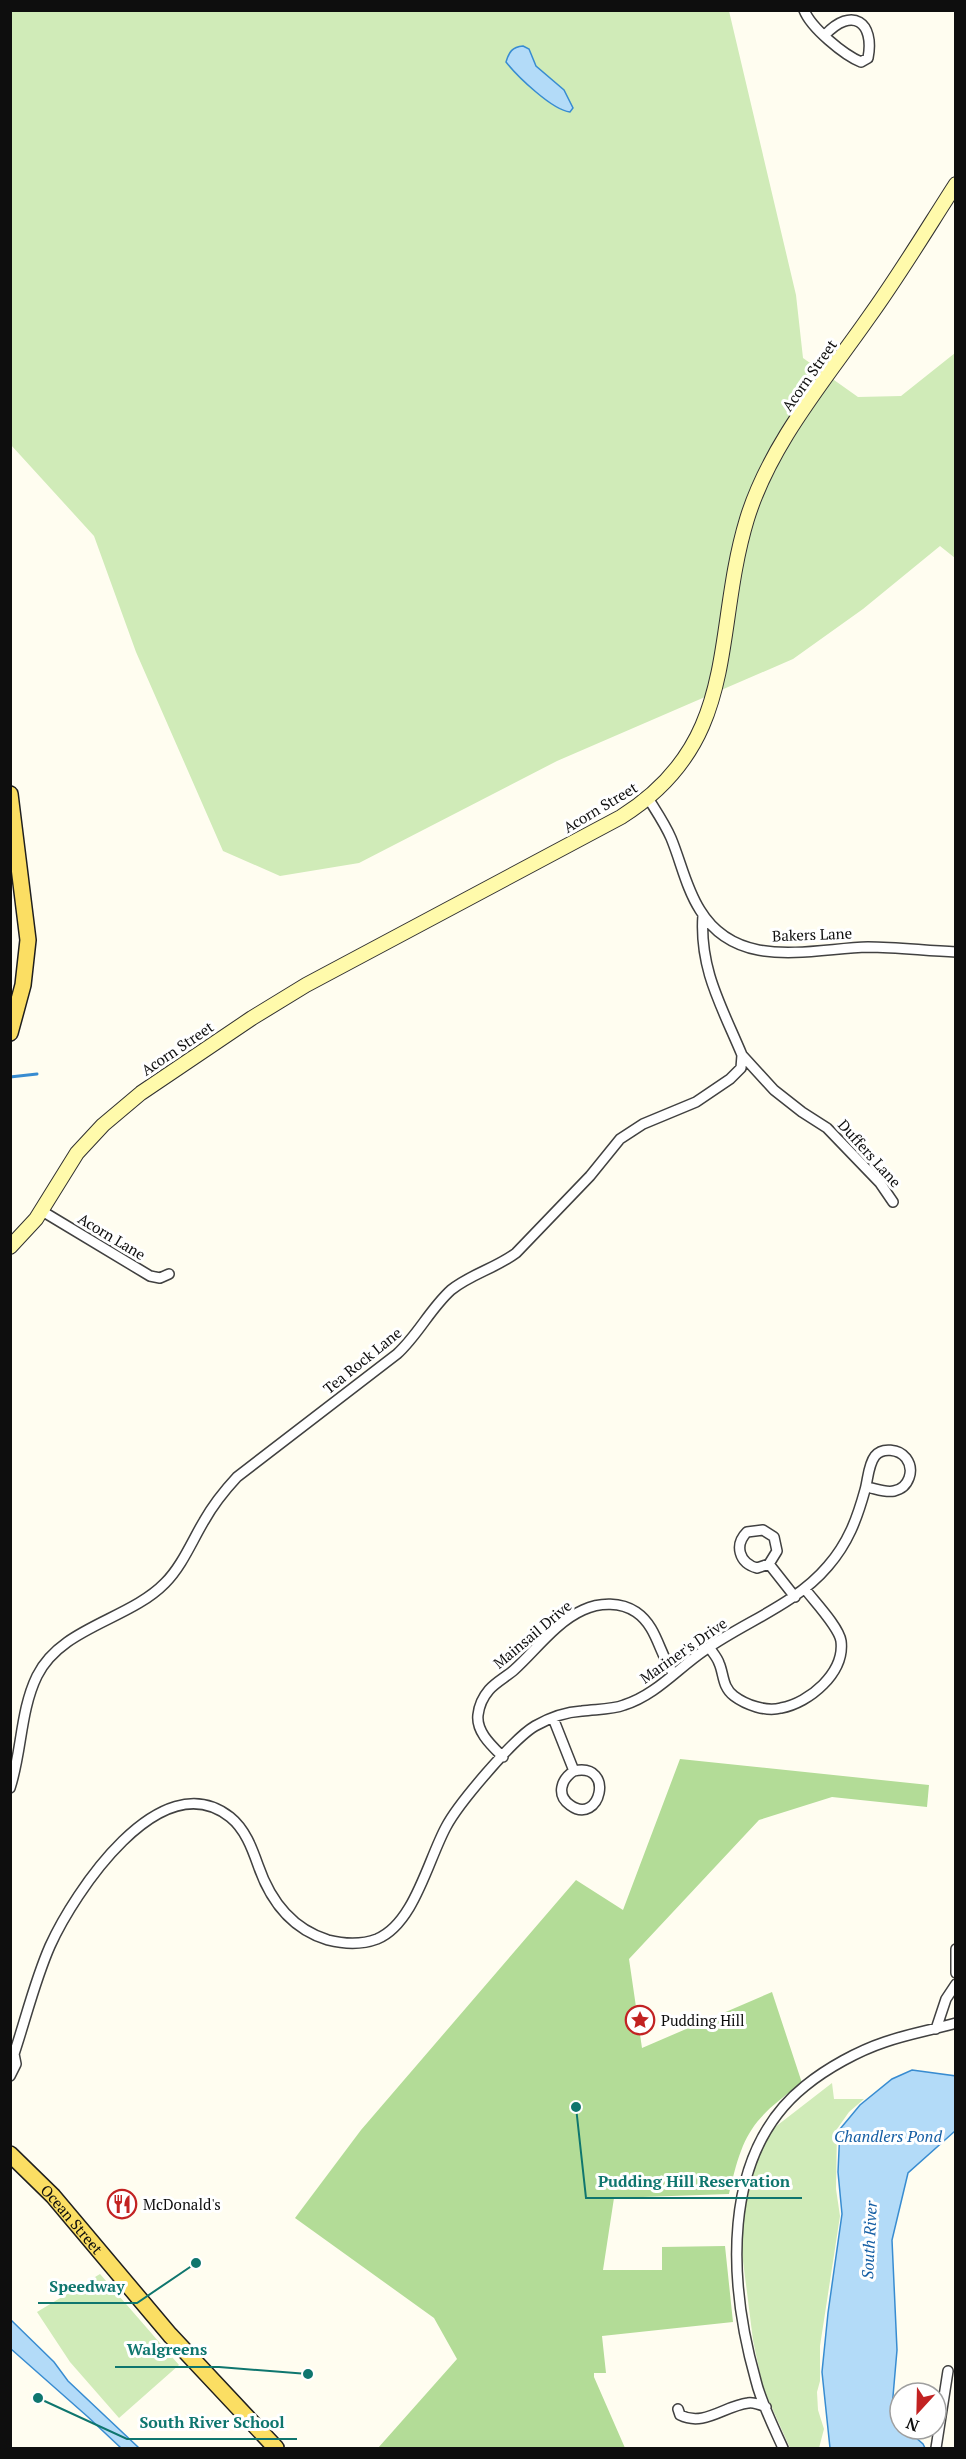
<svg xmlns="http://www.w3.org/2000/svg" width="966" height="2459" font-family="'PT Serif',serif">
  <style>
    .green { fill: #d0ebb8 }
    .forest { fill: #b3dc97 }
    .water { fill: #b3dbf8; stroke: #388cd1; stroke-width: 1.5 }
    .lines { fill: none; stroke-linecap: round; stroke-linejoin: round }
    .stream { stroke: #388cd1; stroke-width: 3 }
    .street-casing { stroke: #414141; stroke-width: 12 }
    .secondary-casing { stroke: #303030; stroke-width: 16 }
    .primary-casing { stroke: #1f1f1f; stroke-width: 18 }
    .street { stroke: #fff; stroke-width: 9 }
    .secondary { stroke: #fffaab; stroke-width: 14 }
    .primary { stroke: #fbde63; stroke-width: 15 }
    .labels { text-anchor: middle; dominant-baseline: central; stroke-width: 6; stroke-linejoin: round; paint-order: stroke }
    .street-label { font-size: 15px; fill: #0e0e0e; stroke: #fff }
    .poi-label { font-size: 15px; fill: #0e0e0e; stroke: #fff; text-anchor: start }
    .water-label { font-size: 16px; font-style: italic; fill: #145ea4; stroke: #fff }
    .leader { fill: none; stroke: #0f766e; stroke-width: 2 }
    .callout-dot { fill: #0f766e; stroke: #fff; stroke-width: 2 }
    .callout-label { font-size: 16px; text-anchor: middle; font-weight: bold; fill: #0f766e; stroke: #fff; stroke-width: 6; stroke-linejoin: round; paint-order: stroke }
  </style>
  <rect width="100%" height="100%" fill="#fffdf0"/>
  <!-- green -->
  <path class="green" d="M11,11H729L796,295L803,358L858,397L901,396L955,353V558L940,546L863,609L793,659L557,761L359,863L280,876L223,851L136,652L94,536L11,445Z
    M832,2083L834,2099H864L849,2112L837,2129L836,2189L840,2216L820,2346V2381L817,2392L818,2410L824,2429L819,2448H790L763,2388L753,2340L740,2237L743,2201L755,2162L770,2131Z
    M100,2274L179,2365L119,2418L70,2362L37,2312Z"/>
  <!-- forest -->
  <path class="forest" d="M680,1759L929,1785L927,1807L832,1797L759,1820L629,1959L642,2048L772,1992L802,2083C751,2120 743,2133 729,2194L614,2198L603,2270H662V2247L725,2246L733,2322L602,2336L606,2373H594V2377L625,2448H378L457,2359L434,2318L295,2218L361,2130L576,1880L623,1910Z"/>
  <!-- water -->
  <path class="water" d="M523,46L529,49L536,66L564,90L573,108L570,112C552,110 517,76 506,62C509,52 512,47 523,46Z
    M912,2070L956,2076L955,2131L908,2173L892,2240L897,2350L892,2408L900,2421V2429H906L923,2444L925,2448H830L822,2372L828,2313L842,2214L838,2172L840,2129L860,2105L892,2079Z
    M11,2320L54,2362L68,2381L139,2448H121L88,2417L11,2349Z"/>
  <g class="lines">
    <!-- stream -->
    <path class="stream" d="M10,1077L37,1074"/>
    <!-- street casing -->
    <g class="street-casing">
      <path id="street" d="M804,10C811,28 844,55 861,62L868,58C875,22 852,6 825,35
        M648,798C656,811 665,824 671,838C681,862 686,888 700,910C737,971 809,949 868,947C898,947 926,951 956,952
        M742,1055L774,1090L802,1112L827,1128L880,1183L893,1202
        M42,1211L150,1276L160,1278L169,1274
        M769,1564L757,1568C739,1563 734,1545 747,1532L763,1530L774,1537L777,1551L769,1564L795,1597
        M709,1647C712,1652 717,1657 719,1663C724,1674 722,1687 734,1696C746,1705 766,1712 781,1708C809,1703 845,1673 841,1641C839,1627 814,1601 805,1589
        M553,1718L574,1771C561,1779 556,1795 570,1805C600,1827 616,1762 574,1771
        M503,1757C492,1746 476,1732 478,1715C479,1706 483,1697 489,1690C496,1682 506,1677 514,1670C536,1650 556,1622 583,1610C600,1602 621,1602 636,1612C658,1627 659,1655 674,1674
        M10,1788C22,1752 20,1711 37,1676C61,1627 129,1620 165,1583C182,1566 192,1541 204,1521C213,1505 224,1491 237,1477L397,1354C418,1335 430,1309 451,1290C471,1274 496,1268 516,1253L590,1176L620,1139L643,1124L696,1102L730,1079L741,1068L742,1055C722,1007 699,969 703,915
        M956,1949V1973
        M936,2029L946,1999L956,1984
        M10,2076L16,2064L14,2054C26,2018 35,1980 50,1946C74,1893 160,1762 230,1817C245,1829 252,1848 258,1865C270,1900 292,1929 328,1940C344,1944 361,1945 377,1939C414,1924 428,1860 446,1827C458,1804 513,1739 535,1726C549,1718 565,1712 582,1711C595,1709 611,1710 624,1705C656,1695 678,1668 705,1650C746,1621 795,1605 828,1566C848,1543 857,1519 865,1490C868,1480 868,1465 875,1456C882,1447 899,1449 906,1458C915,1470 909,1488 894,1491C885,1493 874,1488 866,1487
        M678,2409L680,2415C704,2427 724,2406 748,2403C753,2402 761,2405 766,2407
        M783,2448C774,2428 761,2402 756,2381C729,2286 719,2155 805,2086C827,2068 858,2051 885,2042C908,2034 932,2030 956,2023
        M936,2448L948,2371"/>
    </g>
    <!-- secondary casing -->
    <g class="secondary-casing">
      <path id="secondary" d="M10,1247L36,1219L77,1153L103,1125L141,1093L252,1018L306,985L621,817C742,741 712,634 747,519C770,444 825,380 869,317C900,274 927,229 956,184"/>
    </g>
    <!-- primary casing -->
    <g class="primary-casing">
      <g id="primary">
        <path d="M10,794L28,940L23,985L10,1033"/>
        <path id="s1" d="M10,2154L53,2196L170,2335L276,2448"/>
      </g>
    </g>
    <!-- street -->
    <use href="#street" class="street"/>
    <!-- secondary -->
    <use href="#secondary" class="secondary"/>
    <!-- primary -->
    <use href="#primary" class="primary"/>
  </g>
  <!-- icons -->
  <defs>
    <g id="sight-ring" transform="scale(1.5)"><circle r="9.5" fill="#fff" stroke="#c22222" stroke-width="1.5"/><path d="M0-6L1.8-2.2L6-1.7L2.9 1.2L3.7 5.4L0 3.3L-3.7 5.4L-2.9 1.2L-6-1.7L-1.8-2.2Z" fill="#c22222"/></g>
    <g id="restaurant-ring" transform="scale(1.5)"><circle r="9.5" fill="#fff" stroke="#c22222" stroke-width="1.5"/><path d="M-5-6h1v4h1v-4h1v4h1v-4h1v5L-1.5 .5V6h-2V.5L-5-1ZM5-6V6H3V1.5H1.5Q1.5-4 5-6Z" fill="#c22222"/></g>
  </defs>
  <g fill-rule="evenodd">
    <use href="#sight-ring" x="640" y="2020"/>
    <use href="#restaurant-ring" x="122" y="2204"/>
  </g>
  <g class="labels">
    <!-- street labels -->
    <g class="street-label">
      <text transform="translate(809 375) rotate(-55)">Acorn Street</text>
      <text transform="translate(600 807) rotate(-31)">Acorn Street</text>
      <text transform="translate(812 934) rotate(-2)">Bakers Lane</text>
      <text transform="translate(177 1048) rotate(-34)">Acorn Street</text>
      <text transform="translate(870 1153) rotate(48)">Duffers Lane</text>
      <text transform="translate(112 1236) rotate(31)">Acorn Lane</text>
      <text transform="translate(362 1360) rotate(-39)">Tea Rock Lane</text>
      <text transform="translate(532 1634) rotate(-40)">Mainsail Drive</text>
      <text transform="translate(683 1650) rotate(-35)">Mariner's Drive</text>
      <text stroke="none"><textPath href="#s1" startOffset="90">Ocean Street</textPath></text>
    </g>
    <!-- poi labels -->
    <g class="poi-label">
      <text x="661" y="2020">Pudding Hill</text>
      <text x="143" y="2204">McDonald's</text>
    </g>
    <!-- water labels -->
    <g class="water-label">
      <text x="888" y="2136">Chandlers Pond</text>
      <text transform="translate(869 2240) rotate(-87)">South River</text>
    </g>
  </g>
  <!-- callouts -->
  <path class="leader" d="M576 2107L586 2198H802M196 2263L137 2303H38M308 2374L219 2367H115M38 2398L127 2439H297"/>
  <g class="callout-dot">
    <circle cx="576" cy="2107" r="6"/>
    <circle cx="196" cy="2263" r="6"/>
    <circle cx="308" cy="2374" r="6"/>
    <circle cx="38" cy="2398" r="6"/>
  </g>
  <g class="callout-label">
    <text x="694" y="2187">Pudding Hill Reservation</text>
    <text x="87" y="2292">Speedway</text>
    <text x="167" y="2355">Walgreens</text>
    <text x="212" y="2428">South River School</text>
  </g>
  <!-- border -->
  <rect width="966" height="2459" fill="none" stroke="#0e0e0e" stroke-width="24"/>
  <!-- north arrow -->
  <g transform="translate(918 2411) rotate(202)"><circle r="28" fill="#ffffff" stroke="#9f9f9f" stroke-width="1.5"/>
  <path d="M0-4.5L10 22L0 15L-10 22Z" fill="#c22222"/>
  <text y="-9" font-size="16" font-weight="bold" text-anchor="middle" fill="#0e0e0e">N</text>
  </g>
</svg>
